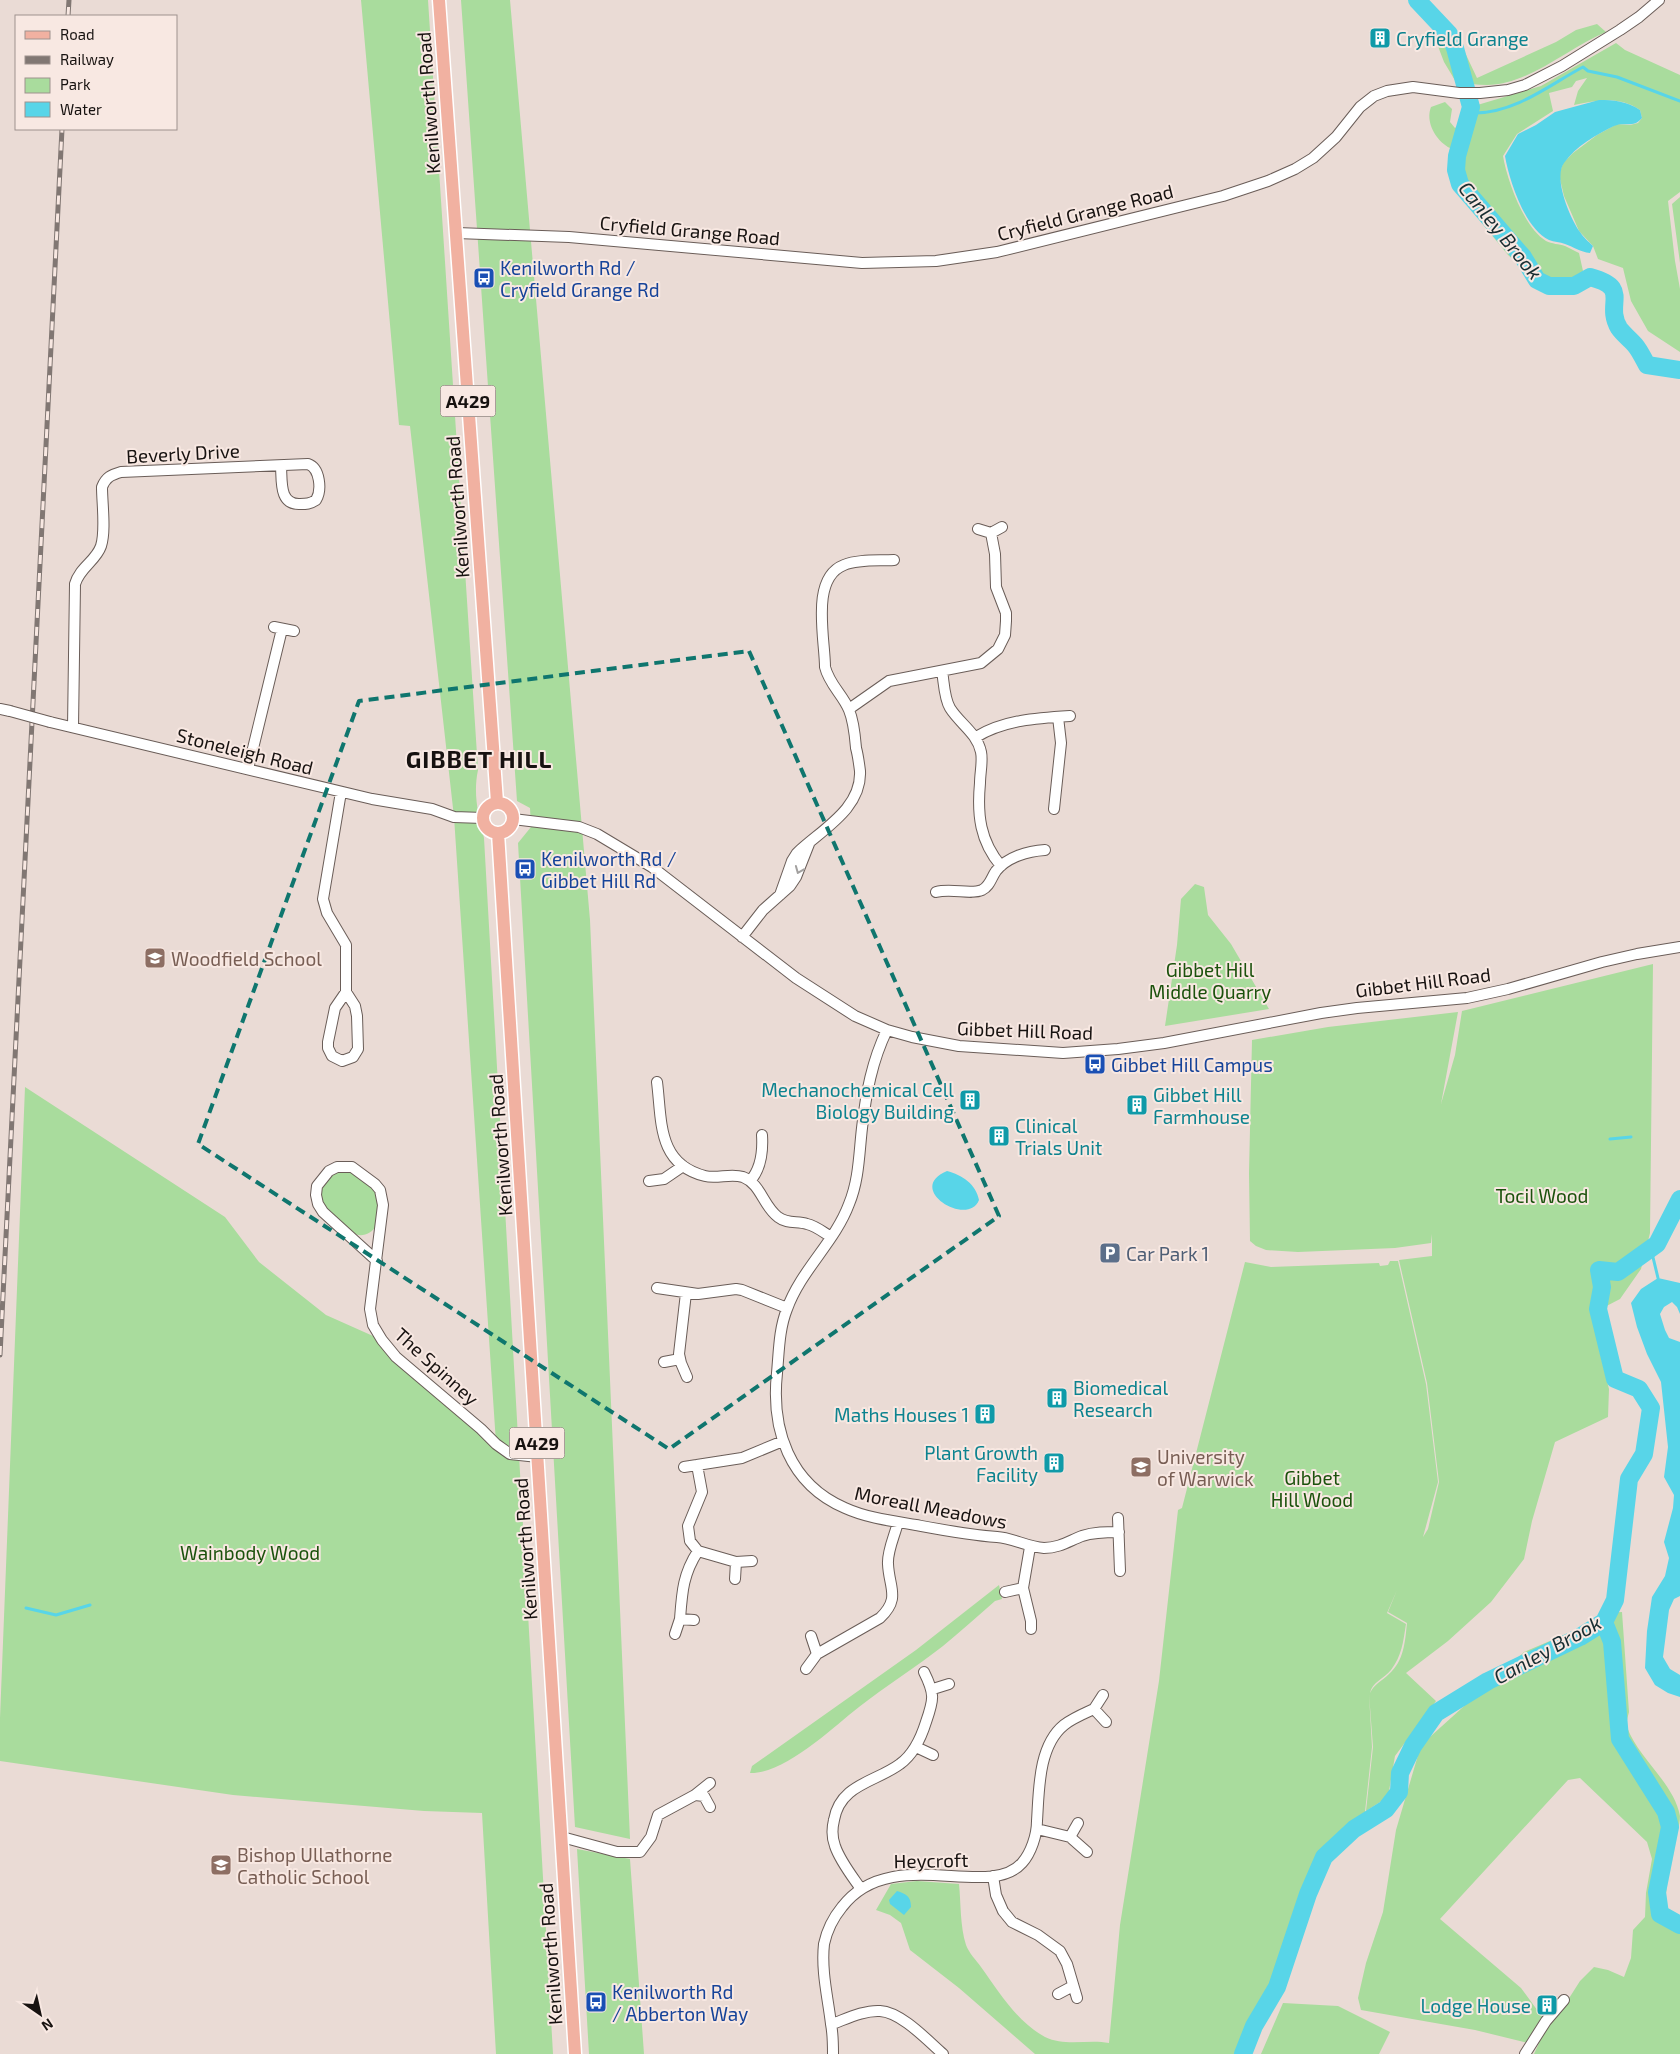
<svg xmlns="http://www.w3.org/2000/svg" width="1680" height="2054" font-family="'Exo 2',sans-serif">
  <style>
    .green { fill: #a9dc9d; fill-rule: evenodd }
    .water { fill: #58d5e8 }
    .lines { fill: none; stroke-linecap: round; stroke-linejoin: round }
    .stream { stroke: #58d5e8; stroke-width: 3 }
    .river { stroke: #58d5e8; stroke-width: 18 }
    .minor-casing { stroke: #6a5d58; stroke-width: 12 }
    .major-casing { stroke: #fff; stroke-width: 15 }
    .minor { stroke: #fff; stroke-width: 10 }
    .major { stroke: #f1b1a1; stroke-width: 12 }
    .rail-casing { stroke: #817773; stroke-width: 5 }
    .rail { stroke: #f8e8e2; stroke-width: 3; stroke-dasharray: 9; stroke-linecap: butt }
    .minor-bridge-casing { stroke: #6a5d58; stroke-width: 12; stroke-linecap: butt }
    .minor-bridge { stroke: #fff; stroke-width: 10 }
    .oneway { stroke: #a2a09f }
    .marked { fill: none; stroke: #0f766e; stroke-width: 4; stroke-dasharray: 10 6; stroke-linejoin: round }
    .labels { text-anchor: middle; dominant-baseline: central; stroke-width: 4; stroke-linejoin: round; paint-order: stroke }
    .shield { fill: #f8e8e2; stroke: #5a524f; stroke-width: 1 }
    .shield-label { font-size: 18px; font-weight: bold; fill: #171210 }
    .culture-label { font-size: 19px; fill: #0d838f; stroke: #f8e8e2; text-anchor: start }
    .street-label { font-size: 19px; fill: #171210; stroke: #f8e8e2 }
    .transit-label { font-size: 19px; fill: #164399; stroke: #f8e8e2; text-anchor: start }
    .education-label { font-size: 19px; fill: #785e54; stroke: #f8e8e2; text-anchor: start }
    .park-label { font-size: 19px; fill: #1b520c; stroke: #f8e8e2 }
    .service-label { font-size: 19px; fill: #4e5e75; stroke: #f8e8e2; text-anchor: start }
    .water-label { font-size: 20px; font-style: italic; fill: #182d31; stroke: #f8e8e2 }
    .district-label { font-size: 24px; font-weight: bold; letter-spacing: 1px; fill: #171210; stroke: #f8e8e2 }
  </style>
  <rect width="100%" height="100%" fill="#eadbd5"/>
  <!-- green -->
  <path class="green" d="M361,0H428L478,770C473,794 478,814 484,838L553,2054H496L482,1813L424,1811L233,1795L0,1761V1718L25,1087L225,1217L259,1262L326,1315L382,1340L496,1443L454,817L410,426L399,425Z
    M461,0H510L590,920L630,1839L575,1827L518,843L531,827L530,808L517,801Z
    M1597,24L1606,32C1569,47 1529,85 1487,85C1477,85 1466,83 1456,82L1444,62L1436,41L1449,34L1460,42L1477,78L1556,42L1576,30Z
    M1616,43L1625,50L1680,75V192L1668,201L1675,261L1680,289V352L1648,331L1631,301L1623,268L1598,259L1593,246L1579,231L1564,196L1559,175L1563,163L1573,153L1597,135L1617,124L1630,125L1638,123L1642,118L1640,110C1619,96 1598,100 1574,105L1578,91L1587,78L1576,81L1572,87L1549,93L1553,111L1517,134L1503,156C1507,180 1524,228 1546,241C1552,244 1559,244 1565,246C1570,248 1574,251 1579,253L1583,271L1573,280H1549L1542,274L1527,272L1508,255L1463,200L1449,177L1448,160L1450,148C1436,141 1425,122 1431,107L1445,102L1452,109L1450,122L1455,128L1466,119L1465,105L1474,106L1541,86Z
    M1680,197V263L1672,204Z
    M1195,884L1204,887L1208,915L1231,944L1269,1009L1165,1026L1177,945L1181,899Z
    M1653,964L1650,1233L1641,1269L1620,1299L1595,1312L1600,1353L1609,1389L1608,1417L1555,1442L1532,1521L1524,1559L1491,1602L1448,1641L1406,1673L1436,1701L1395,1756L1388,1797L1366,1811L1373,1747L1369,1694L1372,1747L1365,1812L1341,1832L1319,1856L1303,1894L1272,1988L1250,2022L1237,2054H1035L959,1988L910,1950L901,1923L890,1915L876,1910L891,1884L917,1881L959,1884C961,1904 960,1926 966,1945C969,1953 976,1960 981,1967C999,1992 1017,2022 1045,2037C1066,2047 1088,2039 1109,2043L1120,1925L1159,1681L1178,1510L1182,1508L1245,1262L1271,1267L1379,1263L1380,1266L1388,1265L1390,1261H1398L1426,1384L1438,1482L1423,1537L1428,1529L1439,1482L1427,1383L1399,1260L1432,1256V1234L1431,1243L1395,1248L1298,1252L1266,1250L1256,1246L1250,1241L1249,1173L1252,1040L1328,1027L1458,1012L1441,1104L1455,1055L1462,1011ZM1397,1590L1388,1612L1407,1623C1405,1642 1404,1661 1389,1674C1382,1681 1374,1684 1370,1693C1372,1682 1384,1679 1391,1670C1402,1655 1403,1643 1406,1624L1387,1613Z
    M343,1170C356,1173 375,1183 379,1198C381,1206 377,1218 376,1226C371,1234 363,1237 354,1234C333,1215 296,1189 343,1170Z
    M999,1585L1002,1599L995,1601C978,1616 961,1631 943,1646C916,1667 886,1686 859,1707C832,1728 785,1774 750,1773L752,1766L916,1650Z
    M1622,1612L1629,1712C1628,1716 1626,1722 1627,1727C1638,1758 1674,1783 1680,1816C1680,1826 1675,1839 1673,1849C1668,1869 1666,1890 1665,1910L1680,1918V2054H1534L1548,2023L1566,2003L1580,1981L1594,1967L1608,1970L1624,1977L1631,1958L1633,1930L1645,1917L1646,1893L1652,1859L1647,1842L1580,1778L1568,1780L1440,1919L1521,1988L1543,2018L1528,2043L1475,2030L1361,2010L1358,1998L1366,1963L1383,1912L1396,1830L1421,1745L1524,1652L1578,1629L1604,1613Z
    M577,1849L630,1859L644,2054H589Z
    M1283,2003L1338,2006L1390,2032L1379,2054H1261Z"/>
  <!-- water -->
  <path class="water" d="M1599,100C1614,100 1627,101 1640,110L1642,118C1633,129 1624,121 1614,126C1597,134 1575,147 1564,163C1553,178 1570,218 1580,232C1583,237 1589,242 1593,246L1590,253C1580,252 1574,247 1565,244C1560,242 1554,242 1549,240C1525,229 1509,180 1505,156L1518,134L1536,125L1555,112Z
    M947,1171C962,1175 976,1184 979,1200C968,1228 904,1189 947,1171Z
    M1658,1278L1680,1283V1314L1677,1307L1672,1302L1664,1307L1660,1314L1665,1330L1669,1338L1680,1342V1596L1674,1599L1669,1610L1663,1657L1670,1669L1680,1675V1697L1668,1693L1655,1685L1645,1668L1647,1631L1652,1597L1665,1576L1669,1558L1664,1542L1673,1508L1674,1495L1664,1477L1668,1447L1661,1382L1647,1354L1637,1327L1631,1303L1641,1289Z
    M897,1891C906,1894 911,1896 911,1907L904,1915L890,1904L889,1900Z"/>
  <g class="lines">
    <!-- stream -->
    <path class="stream" d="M1471,107L1476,113C1517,112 1549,85 1583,67L1588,71L1617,77L1680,101
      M1610,1139L1631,1137
      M1651,1249L1658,1278
      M26,1608L56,1615L90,1605"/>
    <!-- river -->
    <path class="river" d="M1417,0L1449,34L1455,48L1471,107L1457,156L1456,170L1460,184L1523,257L1537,280L1549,286H1574L1590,277C1632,288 1604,303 1619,328C1623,334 1630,339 1635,345C1640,351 1643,358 1647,365L1680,370
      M1604,1622L1612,1642L1620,1739L1666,1812L1670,1827L1657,1892L1660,1914L1680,1925
      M1243,2054L1254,2026L1277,1987L1308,1894L1324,1857L1354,1829L1386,1809L1399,1792L1400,1773L1413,1746L1436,1713L1488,1681L1580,1637L1604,1622L1615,1600L1629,1479L1644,1454L1651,1408L1639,1389L1615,1379L1598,1309L1602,1287L1599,1270L1618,1272L1657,1244L1680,1199"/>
    <!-- minor casing -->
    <g class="minor-casing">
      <path id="minor" d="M457,233L569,237L862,263L936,261L997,252L1223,196L1268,181L1295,169L1313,158L1336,137L1360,107L1374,96L1387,91L1413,87L1459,93H1480L1508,90L1525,85L1562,66L1620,30L1639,17L1659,0
        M978,529L991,533
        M274,627L294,631
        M942,671C944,682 944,698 950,708C960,724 977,733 981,752C983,761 980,773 980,783C977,815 980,841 1001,866
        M0,709L10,711
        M849,709L889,681L981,663L998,649L1005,635L1006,621V613L996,587L995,554L991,533L1002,527
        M50,722L372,799L432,809L454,817L483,818
        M73,727L75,584C80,567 96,561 101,546C106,530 102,504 102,487C106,477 111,475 121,472L308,464C320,468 322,490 316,500C310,504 306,504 300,504C279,505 282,481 281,466
        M976,737C1004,720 1037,718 1070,716
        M248,769L282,629
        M341,792L323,899L327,913L346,945V992L355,1006L357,1016L358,1049L353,1057L342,1061L332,1056L328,1048V1042L335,1008L346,992
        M1054,809L1061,743L1058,717
        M513,819L579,827L597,834L652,867L796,978L855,1016L887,1030L912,1037L959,1046L1063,1053L1118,1049L1164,1043L1321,1013L1357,1008L1467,998L1508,989L1602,962L1637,954L1680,947
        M936,892C952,888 971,895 982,890C990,886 991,878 996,871C1007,857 1028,851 1045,850
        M780,895L792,861L797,853C821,830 862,809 860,771C859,763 858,755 856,748C855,736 854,722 849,710C843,695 829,684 825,667C825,639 810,578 844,565C859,559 878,561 894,560
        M742,937L763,910L790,886L796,877L809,844
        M887,1030C872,1061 866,1093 862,1128C859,1154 859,1180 849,1204C835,1242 801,1270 787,1309C779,1329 779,1351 777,1373C771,1429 789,1484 845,1508C867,1518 892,1521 916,1525C943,1530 969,1535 997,1537C1013,1538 1027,1547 1044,1548C1059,1548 1069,1541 1082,1536C1094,1532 1106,1532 1119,1532
        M657,1082C662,1121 657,1164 705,1176C717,1179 731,1173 743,1177C761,1184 763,1206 778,1217C787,1224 797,1221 807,1224C816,1226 823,1232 831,1237
        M649,1181L664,1179L683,1166
        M750,1181C761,1169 763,1151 762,1135
        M377,1261L323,1212L318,1204L316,1195L317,1186L329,1171L337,1167H352L375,1184L380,1190L383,1205L370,1309L373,1325L382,1340L396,1357L481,1429L496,1444L510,1454L538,1457
        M657,1288L698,1294L736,1289L742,1290L787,1308
        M686,1293L679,1354L681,1363L687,1377
        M664,1362L680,1359
        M697,1465L702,1492L688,1526L690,1541L698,1551L736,1562
        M684,1467L742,1458L783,1441
        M1118,1518L1120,1571
        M735,1579L736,1562L752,1561
        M1023,1588L1031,1621V1629
        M1005,1592L1023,1588L1030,1547
        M680,1619C682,1592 683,1574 698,1551
        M675,1634L680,1619L694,1620
        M817,1654L880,1618C901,1598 889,1588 888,1564C887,1551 895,1535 898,1522
        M806,1669L817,1654L811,1636
        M933,1689L949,1684
        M1103,1695L1094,1709L1106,1722
        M916,1747L933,1755
        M695,1795L710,1783
        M1078,1823L1070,1837L1087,1852
        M1037,1829L1070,1837
        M562,1837L617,1852H640L651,1837L658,1815L695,1795L704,1796L710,1807
        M993,1876L996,1895L1003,1911L1012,1922L1038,1935L1060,1951L1067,1964L1077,1998
        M861,1889C852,1876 840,1861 835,1846C832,1838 832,1828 834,1820C840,1784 876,1782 900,1764C914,1754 921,1738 926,1722C934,1699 935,1694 924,1672
        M1058,1994L1073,1986
        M832,2024C846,2019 864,2010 880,2011C901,2012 927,2040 943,2054
        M833,2054C833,2044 833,2034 831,2024C828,1998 821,1971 824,1944C827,1930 833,1918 842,1907C891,1843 988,1901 1022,1863C1031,1853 1037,1835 1037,1821C1039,1791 1038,1746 1064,1725C1073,1718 1083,1714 1094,1709
        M1525,2054L1546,2021L1564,2000"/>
    </g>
    <!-- major casing -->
    <g class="major-casing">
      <path id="major" d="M439,0L497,802
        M483 818a15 15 0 1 1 30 0a15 15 0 1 1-30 0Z
        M498,833L575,2054"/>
    </g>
    <!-- minor -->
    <use href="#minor" class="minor"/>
    <!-- major -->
    <use href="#major" class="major"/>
    <!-- rail casing -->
    <g class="rail-casing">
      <path id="rail" d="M68,16L69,0
        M0,1355L62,129"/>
    </g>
    <!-- rail -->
    <use href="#rail" class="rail"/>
    <!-- minor-bridge casing -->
    <g class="minor-bridge-casing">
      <path id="minor-bridge" d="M10,711L50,722"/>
    </g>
    <!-- minor-bridge -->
    <use href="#minor-bridge" class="minor-bridge"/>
  </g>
  <!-- one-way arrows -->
  <defs><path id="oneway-chevron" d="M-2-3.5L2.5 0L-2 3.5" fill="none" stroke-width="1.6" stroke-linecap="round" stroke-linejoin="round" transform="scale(1.25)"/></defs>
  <use class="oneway" href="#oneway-chevron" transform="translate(799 870) rotate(112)"/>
  <!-- marked area -->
  <path class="marked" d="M749,651L999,1216L669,1449L198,1144L359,701Z"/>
  <!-- icons -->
  <defs>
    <g id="building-square" transform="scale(1.125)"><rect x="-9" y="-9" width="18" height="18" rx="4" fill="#0f9aa8" stroke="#f8e8e2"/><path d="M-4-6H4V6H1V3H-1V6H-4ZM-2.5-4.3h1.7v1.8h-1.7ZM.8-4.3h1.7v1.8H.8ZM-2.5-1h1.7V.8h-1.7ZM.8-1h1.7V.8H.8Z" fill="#fff"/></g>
    <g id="bus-square" transform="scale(1.125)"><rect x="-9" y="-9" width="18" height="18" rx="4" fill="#1a4fb4" stroke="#f8e8e2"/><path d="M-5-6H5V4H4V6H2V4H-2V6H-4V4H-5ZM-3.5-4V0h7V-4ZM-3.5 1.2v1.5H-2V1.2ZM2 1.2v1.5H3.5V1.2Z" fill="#fff"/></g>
    <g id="school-square" transform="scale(1.125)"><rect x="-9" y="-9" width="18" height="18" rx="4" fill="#8d6e63" stroke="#f8e8e2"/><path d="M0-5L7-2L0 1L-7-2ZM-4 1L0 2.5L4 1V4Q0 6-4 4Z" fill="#fff"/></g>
    <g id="parking-square" transform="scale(1.125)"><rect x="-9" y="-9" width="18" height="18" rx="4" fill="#5c6f8a" stroke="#f8e8e2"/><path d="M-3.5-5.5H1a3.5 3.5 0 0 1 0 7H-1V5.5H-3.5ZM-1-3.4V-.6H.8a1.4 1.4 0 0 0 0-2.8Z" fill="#fff"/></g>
    <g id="university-square" transform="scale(1.125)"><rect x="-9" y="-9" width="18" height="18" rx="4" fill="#8d6e63" stroke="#f8e8e2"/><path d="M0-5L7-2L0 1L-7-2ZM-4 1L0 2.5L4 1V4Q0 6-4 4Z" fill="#fff"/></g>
  </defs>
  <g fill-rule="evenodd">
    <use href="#building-square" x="1380" y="38"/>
    <use href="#bus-square" x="484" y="278"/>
    <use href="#bus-square" x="525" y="869"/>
    <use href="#school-square" x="155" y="958"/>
    <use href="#bus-square" x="1095" y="1064"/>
    <use href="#building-square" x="970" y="1100"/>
    <use href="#building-square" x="1137" y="1105"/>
    <use href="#building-square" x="999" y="1136"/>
    <use href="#parking-square" x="1110" y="1253"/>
    <use href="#building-square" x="1057" y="1398"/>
    <use href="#building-square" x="985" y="1414"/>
    <use href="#building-square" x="1054" y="1463"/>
    <use href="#university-square" x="1141" y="1467"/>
    <use href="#school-square" x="221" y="1865"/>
    <use href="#bus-square" x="596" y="2002"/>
    <use href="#building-square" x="1547" y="2005"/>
  </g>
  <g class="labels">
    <!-- shield labels -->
    <g class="shield">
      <rect x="440.5" y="385.5" width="55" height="31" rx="4"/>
      <rect x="509.5" y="1427.5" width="55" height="31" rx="4"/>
    </g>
    <g class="shield-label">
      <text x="468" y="401">A429</text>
      <text x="537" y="1443">A429</text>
    </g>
    <!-- culture labels -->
    <g class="culture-label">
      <text x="1396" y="38">Cryfield Grange</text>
      <text x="954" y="1089" text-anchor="end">Mechanochemical Cell<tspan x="954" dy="22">Biology Building</tspan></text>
      <text x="1153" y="1094">Gibbet Hill<tspan x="1153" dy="22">Farmhouse</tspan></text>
      <text x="1015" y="1125">Clinical<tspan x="1015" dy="22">Trials Unit</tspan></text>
      <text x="1073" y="1387">Biomedical<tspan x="1073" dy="22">Research</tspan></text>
      <text x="969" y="1414" text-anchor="end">Maths Houses 1</text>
      <text x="1038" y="1452" text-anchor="end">Plant Growth<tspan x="1038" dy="22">Facility</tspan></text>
      <text x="1531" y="2005" text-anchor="end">Lodge House</text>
    </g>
    <!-- street labels -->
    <g class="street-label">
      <text transform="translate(428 103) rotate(-94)">Kenilworth Road</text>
      <text transform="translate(1085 212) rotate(-14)">Cryfield Grange Road</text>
      <text transform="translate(690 230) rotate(5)">Cryfield Grange Road</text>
      <text transform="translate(183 453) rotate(-3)">Beverly Drive</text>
      <text transform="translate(457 507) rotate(-94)">Kenilworth Road</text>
      <text transform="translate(245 751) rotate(14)">Stoneleigh Road</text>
      <text transform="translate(1423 982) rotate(-7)">Gibbet Hill Road</text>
      <text transform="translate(1025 1030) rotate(2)">Gibbet Hill Road</text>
      <text transform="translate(500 1145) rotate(-94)">Kenilworth Road</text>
      <text transform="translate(437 1366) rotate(42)">The Spinney</text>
      <text transform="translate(931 1507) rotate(11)">Moreall Meadows</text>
      <text transform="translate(525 1549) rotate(-94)">Kenilworth Road</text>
      <text transform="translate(931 1860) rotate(-1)">Heycroft</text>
      <text transform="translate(550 1954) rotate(-94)">Kenilworth Road</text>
    </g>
    <!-- transit labels -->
    <g class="transit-label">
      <text x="500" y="267">Kenilworth Rd /<tspan x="500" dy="22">Cryfield Grange Rd</tspan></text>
      <text x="541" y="858">Kenilworth Rd /<tspan x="541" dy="22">Gibbet Hill Rd</tspan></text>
      <text x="1111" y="1064">Gibbet Hill Campus</text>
      <text x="612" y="1991">Kenilworth Rd<tspan x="612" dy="22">/ Abberton Way</tspan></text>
    </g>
    <!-- education labels -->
    <g class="education-label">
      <text x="171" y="958">Woodfield School</text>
      <text x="1157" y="1456">University<tspan x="1157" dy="22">of Warwick</tspan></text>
      <text x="237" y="1854">Bishop Ullathorne<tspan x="237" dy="22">Catholic School</tspan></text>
    </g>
    <!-- park labels -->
    <g class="park-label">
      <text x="1210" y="969">Gibbet Hill<tspan x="1210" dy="22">Middle Quarry</tspan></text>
      <text x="1542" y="1195">Tocil Wood</text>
      <text x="1312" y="1477">Gibbet<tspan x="1312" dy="22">Hill Wood</tspan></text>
      <text x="250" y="1552">Wainbody Wood</text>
    </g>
    <!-- service labels -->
    <g class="service-label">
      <text x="1126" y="1253">Car Park 1</text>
    </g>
    <!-- water labels -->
    <g class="water-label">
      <text transform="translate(1501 230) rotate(51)">Canley Brook</text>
      <text transform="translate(1547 1649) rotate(-29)">Canley Brook</text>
    </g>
    <!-- district labels -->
    <g class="district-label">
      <text x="479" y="758">GIBBET HILL</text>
    </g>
  </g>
  <!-- legend -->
  <rect x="15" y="15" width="162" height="115" fill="#f8e8e2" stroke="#9e928e"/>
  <rect x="25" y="31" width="25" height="8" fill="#f1b1a1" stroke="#9e928e"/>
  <text x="60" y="40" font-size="15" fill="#171210">Road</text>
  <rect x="25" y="56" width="25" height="8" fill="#817773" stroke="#9e928e"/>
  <text x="60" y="65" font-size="15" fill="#171210">Railway</text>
  <rect x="25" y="78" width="25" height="15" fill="#a9dc9d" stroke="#9e928e"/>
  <text x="60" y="90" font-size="15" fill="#171210">Park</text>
  <rect x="25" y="102" width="25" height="15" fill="#58d5e8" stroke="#9e928e"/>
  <text x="60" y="115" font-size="15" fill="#171210">Water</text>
  <!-- north arrow -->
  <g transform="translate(40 2014) rotate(146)" stroke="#f8e8e2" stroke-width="4" paint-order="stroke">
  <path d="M0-4L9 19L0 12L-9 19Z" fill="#171210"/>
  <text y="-8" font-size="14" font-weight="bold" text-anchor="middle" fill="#171210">N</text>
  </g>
</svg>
